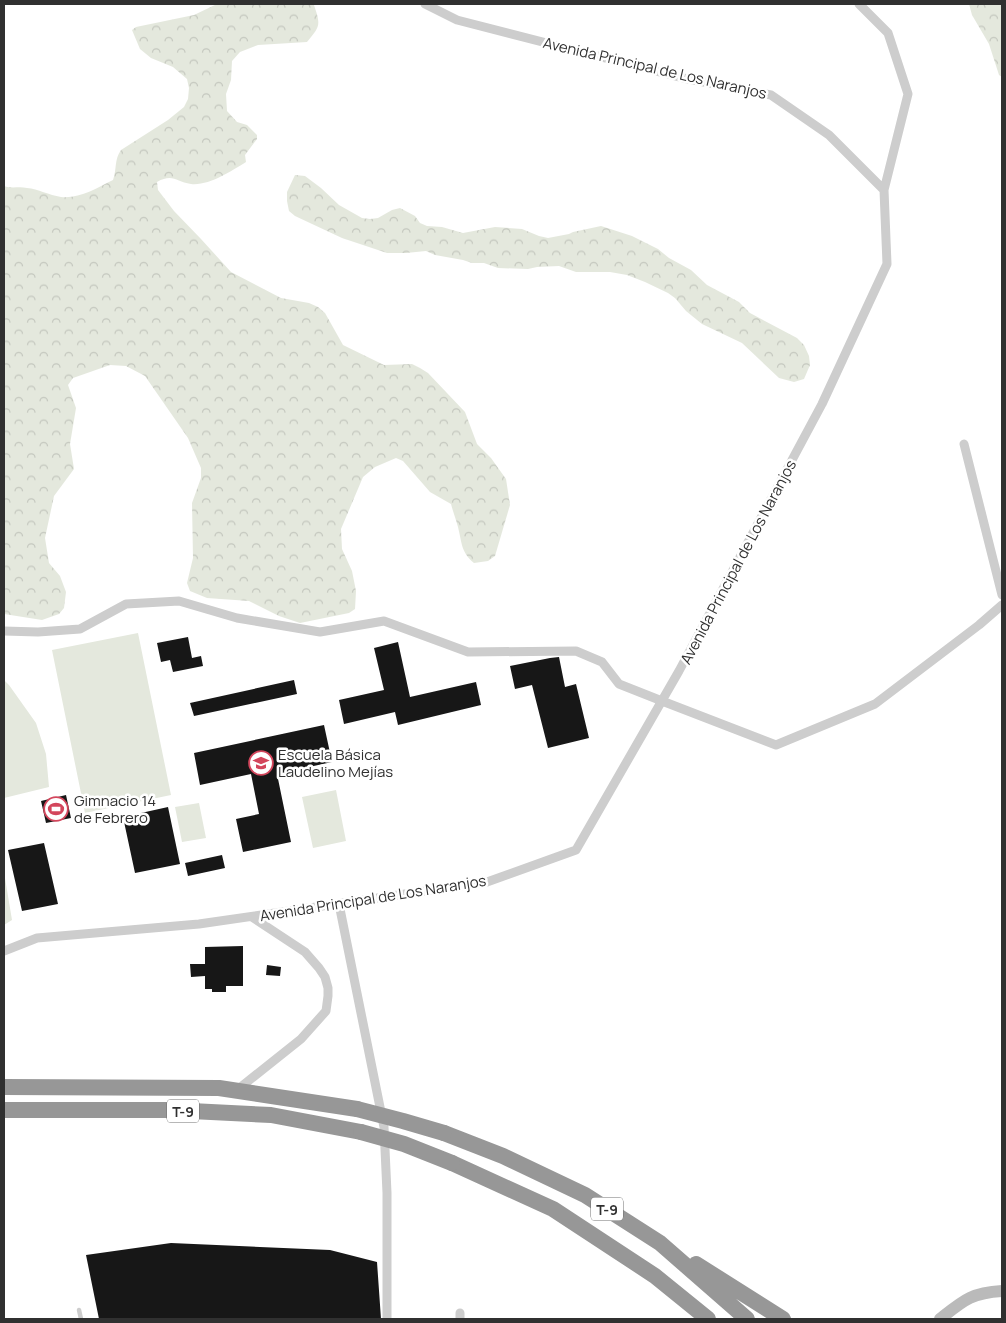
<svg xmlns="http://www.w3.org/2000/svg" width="1006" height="1323" font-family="Manrope,sans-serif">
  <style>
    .forest { fill: url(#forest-crowns) }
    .park { fill: #e4e8dd }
    .building { fill: #171717 }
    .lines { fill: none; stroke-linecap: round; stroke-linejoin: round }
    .lane { stroke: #cdcdcd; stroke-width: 4.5 }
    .street { stroke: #cdcdcd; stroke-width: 9 }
    .secondary { stroke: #bababa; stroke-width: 12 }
    .highway { stroke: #979797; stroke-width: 16 }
    .highway-bridge { stroke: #979797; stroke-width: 16 }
    .labels { text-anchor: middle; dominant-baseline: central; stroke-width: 5; stroke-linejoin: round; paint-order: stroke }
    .shield { fill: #fff; stroke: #6e6e6e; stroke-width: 1 }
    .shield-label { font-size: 14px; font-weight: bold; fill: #303030 }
    .street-label { font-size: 15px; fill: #303030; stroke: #fff }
    .poi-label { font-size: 15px; fill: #303030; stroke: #fff; text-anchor: start }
  </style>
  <defs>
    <pattern id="forest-crowns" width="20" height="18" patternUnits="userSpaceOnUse" patternTransform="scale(1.25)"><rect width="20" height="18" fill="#e4e8dd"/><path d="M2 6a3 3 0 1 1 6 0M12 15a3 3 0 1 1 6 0" fill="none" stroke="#c4c7be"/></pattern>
  </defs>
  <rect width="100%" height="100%" fill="#fff"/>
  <!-- forest -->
  <path class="forest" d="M217,4H308L314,5C321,26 320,26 307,42L258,45L240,52L232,61L231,80L226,94L227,111L237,122L247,125L257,135V139L245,155L246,162C231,171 209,186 191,184C176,182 173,173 157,182L158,190L174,211L201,239L231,272L281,298L309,303L318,307L325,313L343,345L384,365L412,364L420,368L428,373L465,412L477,444L491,458L506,479L510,505L495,556L488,561L474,563C461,552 462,543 458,527C456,519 453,512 451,504L430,492L403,461L396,458L375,467L363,477L341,529L342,549L352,571L356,591L355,609L349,613L300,623L279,616L249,601L207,598L190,591L187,583L193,558L192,503L201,478V468L188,438L145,376L126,366L110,365L73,378L68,385L76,408L70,444L74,469L54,496L45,538L49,563L60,576L66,592L64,608L59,614L42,620L4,614V186C12,189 19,186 27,188C38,189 49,195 61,197C79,199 97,188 113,180C117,169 114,160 121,150L168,120L184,107L188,99L189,88L187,79L173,67L151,58L140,49L132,30L136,27L194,15Z
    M969,4H1002V77L999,75L989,44L972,15Z
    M295,175L305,176L321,188L339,205L362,218L370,219L378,218L392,210L400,208L415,216L420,223L427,226L442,227L463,233L495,227L522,229L539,236L548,238L569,234L573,232L601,226L632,236L658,249L669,258L691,270L707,285L739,302L750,313L797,338L804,345L809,356L810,365L804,379L794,382L779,378L742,343L702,324L686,311L675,298L668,293L645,282L627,275L610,272H576L559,266L537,267L528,269L498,268L484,263H472L463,260L435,255L426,251L406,253H387L342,238L295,216L289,211L287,201V192Z"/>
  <!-- park -->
  <path class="park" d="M138,633L171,795L85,813L52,650Z
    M4,680L9,685L36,723L46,754L49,787L4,798Z
    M336,790L346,841L313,848L302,797Z
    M199,803L206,838L182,842L175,807Z
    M4,872L12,920L4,925Z"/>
  <!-- building -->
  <path class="building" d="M188,637L192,658L201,656L203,666L173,672L170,660L161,662L157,643Z
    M398,642L410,697L476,682L481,705L398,725L395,712L344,724L339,700L384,690L374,648Z
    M559,657L565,687L576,684L589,738L548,748L532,685L515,689L510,666L550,658Z
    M294,680L297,694L194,716L190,703Z
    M324,725L332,762L277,774L291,842L243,852L236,819L259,814L251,774L200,785L194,753Z
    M66,795L71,818L46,823L41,801Z
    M168,807L180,864L135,873L123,817Z
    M44,843L58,904L22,911L8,850Z
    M222,855L225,868L188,876L185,863Z
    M243,946V986H226V992H212V989H205V976L191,977L190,964H205V947Z
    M267,965L281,967L280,976L266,975Z
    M171,1243L330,1250L377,1262L381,1319H99L86,1255Z"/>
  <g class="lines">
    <!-- lane -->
    <path class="lane" d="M79,1310L81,1319"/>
    <!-- street -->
    <path class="street" d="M859,4L888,33L908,94L884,190
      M964,444L1002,595
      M4,631L38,632L80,629L126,604L179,601L237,618L320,632L384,621L468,652L576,651L602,662L619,684L662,701L776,745L875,704L979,625L1002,605
      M339,904L384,1127L387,1193V1319
      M4,951L37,938L199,924L487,882L576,850L679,671L822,404L887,264L884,190L829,135L771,95L683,78L457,20L425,4
      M237,1090L301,1039L326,1011L328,996V988L325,977L319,968L305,952L252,917
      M460,1319V1313"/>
    <!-- secondary -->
    <path class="secondary" d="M940,1319C964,1300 971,1293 1002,1291"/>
    <!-- highway -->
    <path class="highway" d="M4,1087L219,1088L357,1109
      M4,1110H171L271,1115L361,1132
      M444,1133L503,1156L585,1195L660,1243L747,1319
      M452,1163L553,1209L655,1276L708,1319
      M696,1264L783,1319"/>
    <!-- highway-bridge -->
    <path class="highway-bridge" d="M357,1109L403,1121L444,1133
      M361,1132L404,1144L452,1163"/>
  </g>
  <!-- icons -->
  <defs>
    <g id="school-ring" transform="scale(1.25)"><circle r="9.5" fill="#fff" stroke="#d3465c" stroke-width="1.5"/><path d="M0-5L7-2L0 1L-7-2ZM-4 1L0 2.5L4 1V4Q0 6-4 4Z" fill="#d3465c"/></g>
    <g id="stadium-ring" transform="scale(1.25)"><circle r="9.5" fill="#fff" stroke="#d3465c" stroke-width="1.5"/><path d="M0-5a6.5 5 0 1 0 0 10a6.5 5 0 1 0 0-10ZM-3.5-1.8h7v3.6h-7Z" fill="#d3465c"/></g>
  </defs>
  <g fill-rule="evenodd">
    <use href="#school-ring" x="261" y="763"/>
    <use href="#stadium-ring" x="56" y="809"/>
  </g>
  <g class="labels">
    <!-- shield labels -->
    <g class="shield">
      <rect x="167" y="1099.5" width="32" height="23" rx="4"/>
      <rect x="591" y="1197.5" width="32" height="23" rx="4"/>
    </g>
    <g class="shield-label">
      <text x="183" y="1111">T-9</text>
      <text x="607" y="1209">T-9</text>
    </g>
    <!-- street labels -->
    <g class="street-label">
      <text transform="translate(655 68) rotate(13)">Avenida Principal de Los Naranjos</text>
      <text transform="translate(738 562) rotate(-62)">Avenida Principal de Los Naranjos</text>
      <text transform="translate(373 898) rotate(-9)">Avenida Principal de Los Naranjos</text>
    </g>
    <!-- poi labels -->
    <g class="poi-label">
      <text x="278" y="754">Escuela Básica<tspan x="278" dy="17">Laudelino Mejías</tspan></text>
      <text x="74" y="800">Gimnacio 14<tspan x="74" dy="17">de Febrero</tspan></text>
    </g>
  </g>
  <!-- border -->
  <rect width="1006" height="1323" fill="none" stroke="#303030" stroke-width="10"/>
</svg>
